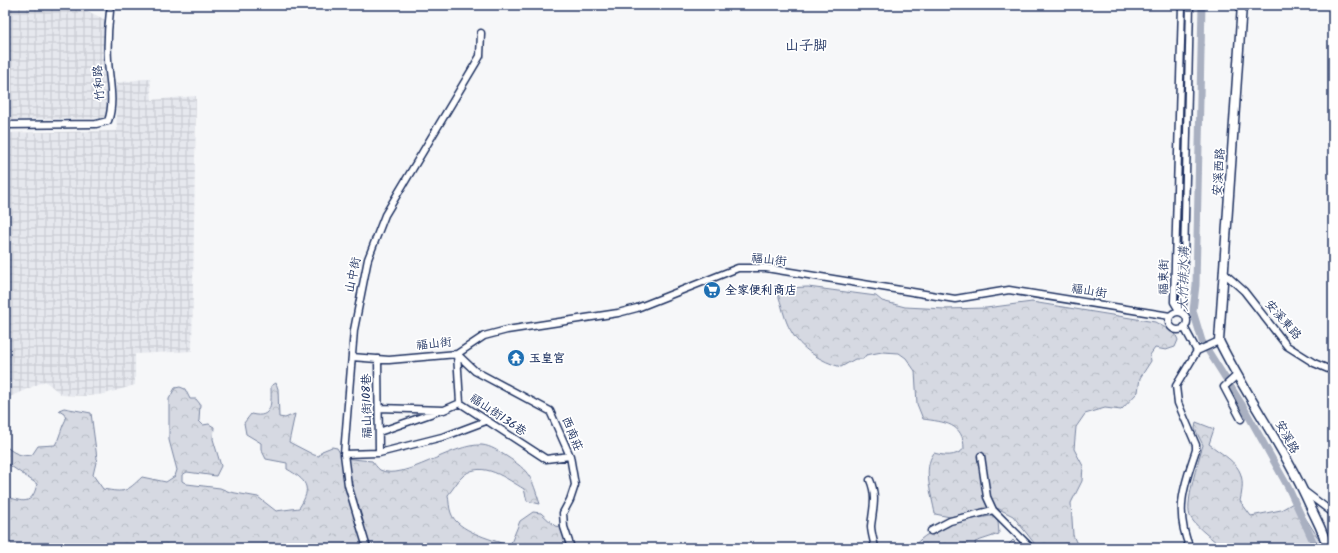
<svg xmlns="http://www.w3.org/2000/svg" width="1338" height="553" font-family="Kalam,'LXGW WenKai TC',sans-serif">
  <style>
    .industrial { fill: url(#industrial-grid) }
    .forest { fill: url(#forest-crowns); stroke: #7884a0 }
    .lines { fill: none; stroke-linecap: round; stroke-linejoin: round }
    .canal { stroke: #a9b0c1; stroke-width: 7 }
    .minor-casing { stroke: #1b2f5e; stroke-width: 9 }
    .tertiary-casing { stroke: #1b2f5e; stroke-width: 11 }
    .minor { stroke: #fff; stroke-width: 6 }
    .tertiary { stroke: #fff; stroke-width: 8 }
    .labels { text-anchor: middle; dominant-baseline: central; stroke-width: 3.5; stroke-linejoin: round; paint-order: stroke }
    .street-label { font-size: 12px; fill: #1b2f5e; stroke: #fff }
    .poi-label { font-size: 12px; font-weight: bold; fill: #1b2f5e; stroke: #fff; text-anchor: start }
    .water-label { font-size: 13px; font-style: italic; fill: #4d5c81; stroke: #fff }
    .quarter-label { font-size: 14px; fill: #1b2f5e; stroke: #fff }
  </style>
  <defs>
    <pattern id="industrial-grid" width="8" height="8" patternUnits="userSpaceOnUse"><rect width="8" height="8" fill="#e6e8ee"/><path d="M0 4h8M4 0v8" fill="none" stroke="#c5c7ce"/></pattern>
    <pattern id="forest-crowns" width="20" height="18" patternUnits="userSpaceOnUse"><rect width="20" height="18" fill="#d6d9e2"/><path d="M2 6a3 3 0 1 1 6 0M12 15a3 3 0 1 1 6 0" fill="none" stroke="#b7bbc4"/></pattern>
  </defs>
  <rect width="100%" height="100%" fill="#f6f7f9"/>
  <filter id="ink" filterUnits="userSpaceOnUse"><feTurbulence type="fractalNoise" baseFrequency=".025" numOctaves="2"/><feDisplacementMap in="SourceGraphic" scale="8" xChannelSelector="R" yChannelSelector="G"/><feConvolveMatrix kernelMatrix="1 2 1 2 8 2 1 2 1" color-interpolation-filters="sRGB"/></filter>
  <g filter="url(#ink)">
    <!-- industrial -->
    <path class="industrial" d="M5,5H75L106,20L111,110L107,118L5,120Z
      M150,78L152,100L196,96L192,351L135,354V385L105,394L87,396L62,395L45,381L5,399V133L117,131L116,83Z"/>
    <!-- forest -->
    <path class="forest" d="M808,287L876,296L882,301L905,307L945,309L986,308L1032,302L1155,322L1175,333L1178,340L1175,347L1166,350L1155,348L1150,355L1151,361L1140,378L1138,392L1121,410L1105,408L1085,414L1076,427L1074,449L1083,466L1082,481L1071,503L1073,535L1076,542L1082,548H1038L1013,516L993,506L950,517L935,514C932,496 922,468 934,453C945,456 955,457 964,449C964,423 944,422 923,419L917,404L915,371L906,358L899,353L882,352L866,355L863,359H855L841,367C822,362 800,349 791,331C784,320 782,304 777,292L784,288Z
      M276,383L278,389L279,417L285,418L295,414L289,442L314,455L319,456L322,451L332,447L337,448L343,458L372,461C374,463 377,468 380,470C404,482 452,443 482,445C491,446 498,451 506,456C531,472 531,477 540,504L527,501L524,489C507,479 483,460 464,475C458,480 453,489 448,495C449,501 449,508 451,513C457,531 491,539 507,545L511,543L520,521L533,512L541,513L555,526L568,528L567,548H5V496C23,502 32,506 37,484L8,464H5V445C12,453 22,457 32,455L38,446L55,445C60,438 61,427 66,419L64,413L59,410L64,408L91,413L97,458L93,475L103,489C125,493 126,492 142,477L166,482L175,476L177,470L169,440V399L175,388L180,387L185,389L190,399H196L200,404L199,421L203,425L209,424L214,427L213,439L221,466L216,476L187,472L182,475V481L187,484L220,488L230,492L258,497L276,511L299,508C313,487 306,480 287,469V463L266,459L261,449V443L246,434L244,423L251,414C274,420 271,401 271,386Z
      M1196,422L1214,429L1209,444C1234,463 1248,467 1240,501L1251,516L1281,510L1295,502L1319,539L1322,548H1223C1213,539 1198,529 1191,518C1183,507 1199,459 1203,445L1195,429Z
      M991,516L998,521L999,534L975,542L976,548H912C932,524 962,521 991,516Z
      M1013,540L1021,548H1005Z"/>
    <g class="lines">
      <!-- canal -->
      <path class="canal" d="M1202,5L1196,285L1193,311L1202,341L1243,406L1288,487L1316,548"/>
      <!-- minor casing -->
      <g class="minor-casing">
        <path id="minor" d="M5,125L96,124L108,121C115,102 109,80 108,60C107,43 108,27 110,11
          M1224,273L1244,291L1287,346L1314,363L1333,371
          M1180,312L1174,302L1182,5
          M1180,312L1183,303L1190,5
          M1169 321a9 9 0 1 1 18 0a9 9 0 1 1-18 0Z
          M1184,327L1197,351
          M1197,351L1219,341
          M457,354L475,371L550,411L570,456L575,485L570,500L563,513L564,527L571,548
          M457,354L460,403
          M352,357L389,360L457,354L484,336L507,330L618,313L637,308L738,268H766L955,299L1009,290L1170,316
          M378,359L379,453
          M1236,376L1224,387L1241,419
          M460,403L546,459L570,456
          M379,408L444,410L460,403
          M379,432L439,411
          M344,454L379,453L446,436L486,421
          M981,456L987,497L993,510
          M870,480C877,496 873,509 871,526C871,533 874,541 875,548
          M1304,491L1333,513
          M931,531L950,521L993,510L1031,548
          M367,548L348,485L344,454L354,330L368,259L385,215L480,56L481,33
          M1190,548C1174,512 1184,485 1196,450V445L1178,403L1176,386L1197,351"/>
      </g>
      <!-- tertiary casing -->
      <g class="tertiary-casing">
        <path id="tertiary" d="M1242,5L1219,341C1247,398 1286,450 1311,508C1317,521 1325,534 1327,548"/>
      </g>
      <!-- minor -->
      <use href="#minor" class="minor"/>
      <!-- tertiary -->
      <use href="#tertiary" class="tertiary"/>
    </g>
  </g>
  <!-- icons -->
  <defs>
    <g id="supermarket-disc" transform="scale(0.9)"><circle r="9.5" fill="#1f6fb2" stroke="#fff"/><path d="M-6-5.5h2.5l.6 2H6L4.5 2H-2.5L-4.4-4H-6ZM-1.5 3.2a1.3 1.3 0 1 0 .1 0ZM3 3.2a1.3 1.3 0 1 0 .1 0Z" fill="#fff"/></g>
    <g id="temple-disc" transform="scale(0.9)"><circle r="9.5" fill="#1f6fb2" stroke="#fff"/><path d="M0-6L5-2H3V0L6.5 2.5H4V6H1.5V3h-3V6H-4V2.5H-6.5L-3 0V-2H-5Z" fill="#fff"/></g>
  </defs>
  <g fill-rule="evenodd">
    <use href="#supermarket-disc" x="712" y="290"/>
    <use href="#temple-disc" x="516" y="358"/>
  </g>
  <g class="labels">
    <!-- street labels -->
    <g class="street-label">
      <text transform="translate(99 83) rotate(-94)">竹和路</text>
      <text transform="translate(1219 172) rotate(-86)">安溪西路</text>
      <text transform="translate(769 260) rotate(6)">福山街</text>
      <text transform="translate(353 275) rotate(-78)">山中街</text>
      <text transform="translate(1164 277) rotate(-89)">福東街</text>
      <text transform="translate(1089 291) rotate(9)">福山街</text>
      <text transform="translate(1283 320) rotate(49)">安溪東路</text>
      <text transform="translate(434 344) rotate(-6)">福山街</text>
      <text transform="translate(367 406) rotate(-91)">福山街108巷</text>
      <text transform="translate(498 415) rotate(34)">福山街136巷</text>
      <text transform="translate(572 434) rotate(68)">西南莊</text>
      <text transform="translate(1287 437) rotate(61)">安溪路</text>
    </g>
    <!-- poi labels -->
    <g class="poi-label">
      <text x="725" y="290">全家便利商店</text>
      <text x="529" y="358">玉皇宮</text>
    </g>
    <!-- water labels -->
    <g class="water-label">
      <text transform="translate(1184 279) rotate(-89)">大竹排水溝</text>
    </g>
    <!-- quarter labels -->
    <g class="quarter-label">
      <text x="806" y="46">山子脚</text>
    </g>
  </g>
  <!-- margin -->
  <rect width="1338" height="553" fill="none" stroke="#fff" stroke-width="20"/>
  <rect x="10" y="10" width="1318" height="533" fill="none" stroke="#1b2f5e" stroke-width="1.5" filter="url(#ink)"/>
</svg>
